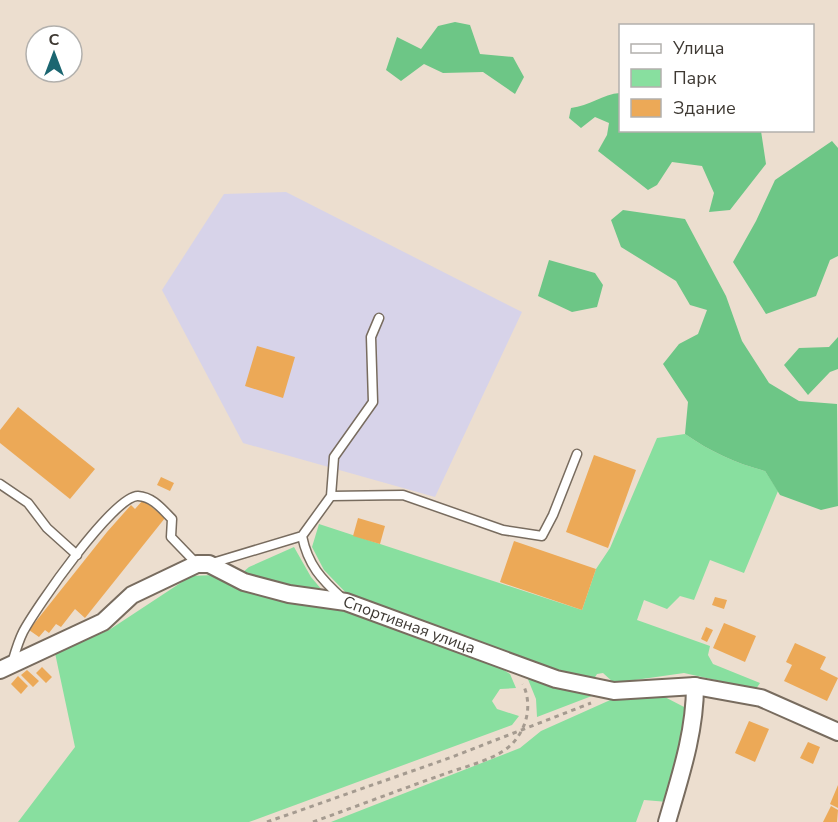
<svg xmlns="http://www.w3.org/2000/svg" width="838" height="822" font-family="'Nunito Sans',sans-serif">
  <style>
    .industrial { fill: #d7d3e9 }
    .green { fill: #88df9f }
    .forest { fill: #6dc686 }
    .building { fill: #eca957 }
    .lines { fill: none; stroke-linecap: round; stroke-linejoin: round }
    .service-casing { stroke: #786c5f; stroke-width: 11 }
    .minor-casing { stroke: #786c5f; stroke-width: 20 }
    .path { stroke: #a59b90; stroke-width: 3; stroke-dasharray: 4.5 4.5; stroke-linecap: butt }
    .service { stroke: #fff; stroke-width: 8 }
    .minor { stroke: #fff; stroke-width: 16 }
    .labels { text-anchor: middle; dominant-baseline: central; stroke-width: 4.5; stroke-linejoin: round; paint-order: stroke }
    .street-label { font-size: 16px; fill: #3e3933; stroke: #fff }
  </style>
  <rect width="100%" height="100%" fill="#ecdecf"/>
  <!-- industrial -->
  <path class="industrial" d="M286,192L522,312L435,497L243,443L162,290L224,194Z"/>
  <!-- green -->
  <path class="green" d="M685,434C711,452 735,463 765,471L778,491L744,573L710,560L694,600L680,596L667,609L644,600L637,620L710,646L708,655L713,664L760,683L756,689L684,673L614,683L603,673L597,674L592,682L483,646L349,596L324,570L312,547L319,524L582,610L596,569L610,548L657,438Z
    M294,547L311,577L322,590L307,591L242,573L249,567Z
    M215,575L349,609L488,660L510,674L516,688L500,689L492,701L497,709L519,716L512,725L249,822H18L75,747L55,653L109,630L191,576Z
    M525,672L597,694L537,717L536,699Z
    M659,694L686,708L687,720L668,802L644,800L636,822H331L520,748L541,731L617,697Z"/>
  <!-- forest -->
  <path class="forest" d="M455,22L470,25L480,54L513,57L524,77L515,94L483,72L443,73L424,64L401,81L386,70L397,37L421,49L438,26Z
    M620,93V130L761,131L766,164L730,210L709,212L714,193L702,166L672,162L657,185L648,190L598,151L607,135L609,123L595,117L581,128L569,118L571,108C589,106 603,94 620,93Z
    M832,141L838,148V256L830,260L816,296L766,314L733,262L756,221L775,180Z
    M623,210L685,219L726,296L742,341L769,383L799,401L837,404L838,506L821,510L780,495L765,471C735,463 711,452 685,434L688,402L663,364L679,344L698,334L707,310L690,305L676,281L621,247L611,220Z
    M549,260L595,273L603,285L597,307L572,312L538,296Z
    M838,337V369L830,372L808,395L784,365L799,348L829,347Z"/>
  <!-- building -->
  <path class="building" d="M257,346L295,357L283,398L245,386Z
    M18,407L95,469L70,499L0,443V430Z
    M594,455L636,470L608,548L566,532Z
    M161,477L174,483L170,491L157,485Z
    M143,500L165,518L85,618L75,609L61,627L56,624L49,633L45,630L39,637L29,630L107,532L131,505L135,509Z
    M358,518L385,526L380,544L353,536Z
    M514,541L596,569L582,610L500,582Z
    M715,597L727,600L724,609L712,605Z
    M724,623L756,636L745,662L713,648Z
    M706,627L713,630L707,642L701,639Z
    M795,643L826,657L820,669L838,678L827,701L784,681L792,665L786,662Z
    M42,667L52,677L46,683L36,673Z
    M27,670L39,681L33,687L21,675Z
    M18,676L28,686L21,694L11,684Z
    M749,721L769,729L755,762L735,753Z
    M808,742L820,747L813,764L800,758Z
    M838,785V808L830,804Z
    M831,806L838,810L837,822H823Z"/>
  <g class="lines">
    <!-- service casing -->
    <g class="service-casing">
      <path id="service" d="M0,484L28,503L47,528L77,555
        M331,496L334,457L373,402L371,337L379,318
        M302,536C308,565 321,579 343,599
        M209,564L302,536L331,496L403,495L503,530L542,536L553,515L577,454
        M12,663C15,653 18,642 23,632C35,609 114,495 138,496C153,497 162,509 172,519L171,537L197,564"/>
    </g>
    <!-- minor casing -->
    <g class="minor-casing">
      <g id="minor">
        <path id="s1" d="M0,670L103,622L132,595L197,564H209L244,582L289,594L346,602L556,679L614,691L695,686L761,698L838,732"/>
        <path d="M667,822C680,777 695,733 695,686"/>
      </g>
    </g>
    <!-- path -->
    <path class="path" d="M267,822L452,757L591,703
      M313,822C357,806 402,789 447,773C467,766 498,759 513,743C528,726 532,704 523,684"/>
    <!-- service -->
    <use href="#service" class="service"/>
    <!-- minor -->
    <use href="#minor" class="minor"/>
  </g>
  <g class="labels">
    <!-- street labels -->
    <g class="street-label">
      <text stroke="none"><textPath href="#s1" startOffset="448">Спортивная улица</textPath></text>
    </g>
  </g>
  <!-- legend -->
  <rect x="619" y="24" width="195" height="108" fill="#ffffff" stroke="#b2b0ad" stroke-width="1.5"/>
  <rect x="631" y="44" width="30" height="9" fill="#ffffff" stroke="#b2b0ad" stroke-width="1.5"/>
  <text x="673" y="54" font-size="18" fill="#3e3933">Улица</text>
  <rect x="631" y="69" width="30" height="18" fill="#88df9f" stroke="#b2b0ad" stroke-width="1.5"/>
  <text x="673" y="84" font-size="18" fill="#3e3933">Парк</text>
  <rect x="631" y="99" width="30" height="18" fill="#eca957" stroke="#b2b0ad" stroke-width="1.5"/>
  <text x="673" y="114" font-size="18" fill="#3e3933">Здание</text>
  <!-- north arrow -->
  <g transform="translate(54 54)"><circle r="28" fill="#ffffff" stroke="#b2b0ad" stroke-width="1.5"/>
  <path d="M0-4.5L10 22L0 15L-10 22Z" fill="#1b6671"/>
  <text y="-9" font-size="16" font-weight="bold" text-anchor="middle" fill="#3e3933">С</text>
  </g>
</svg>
